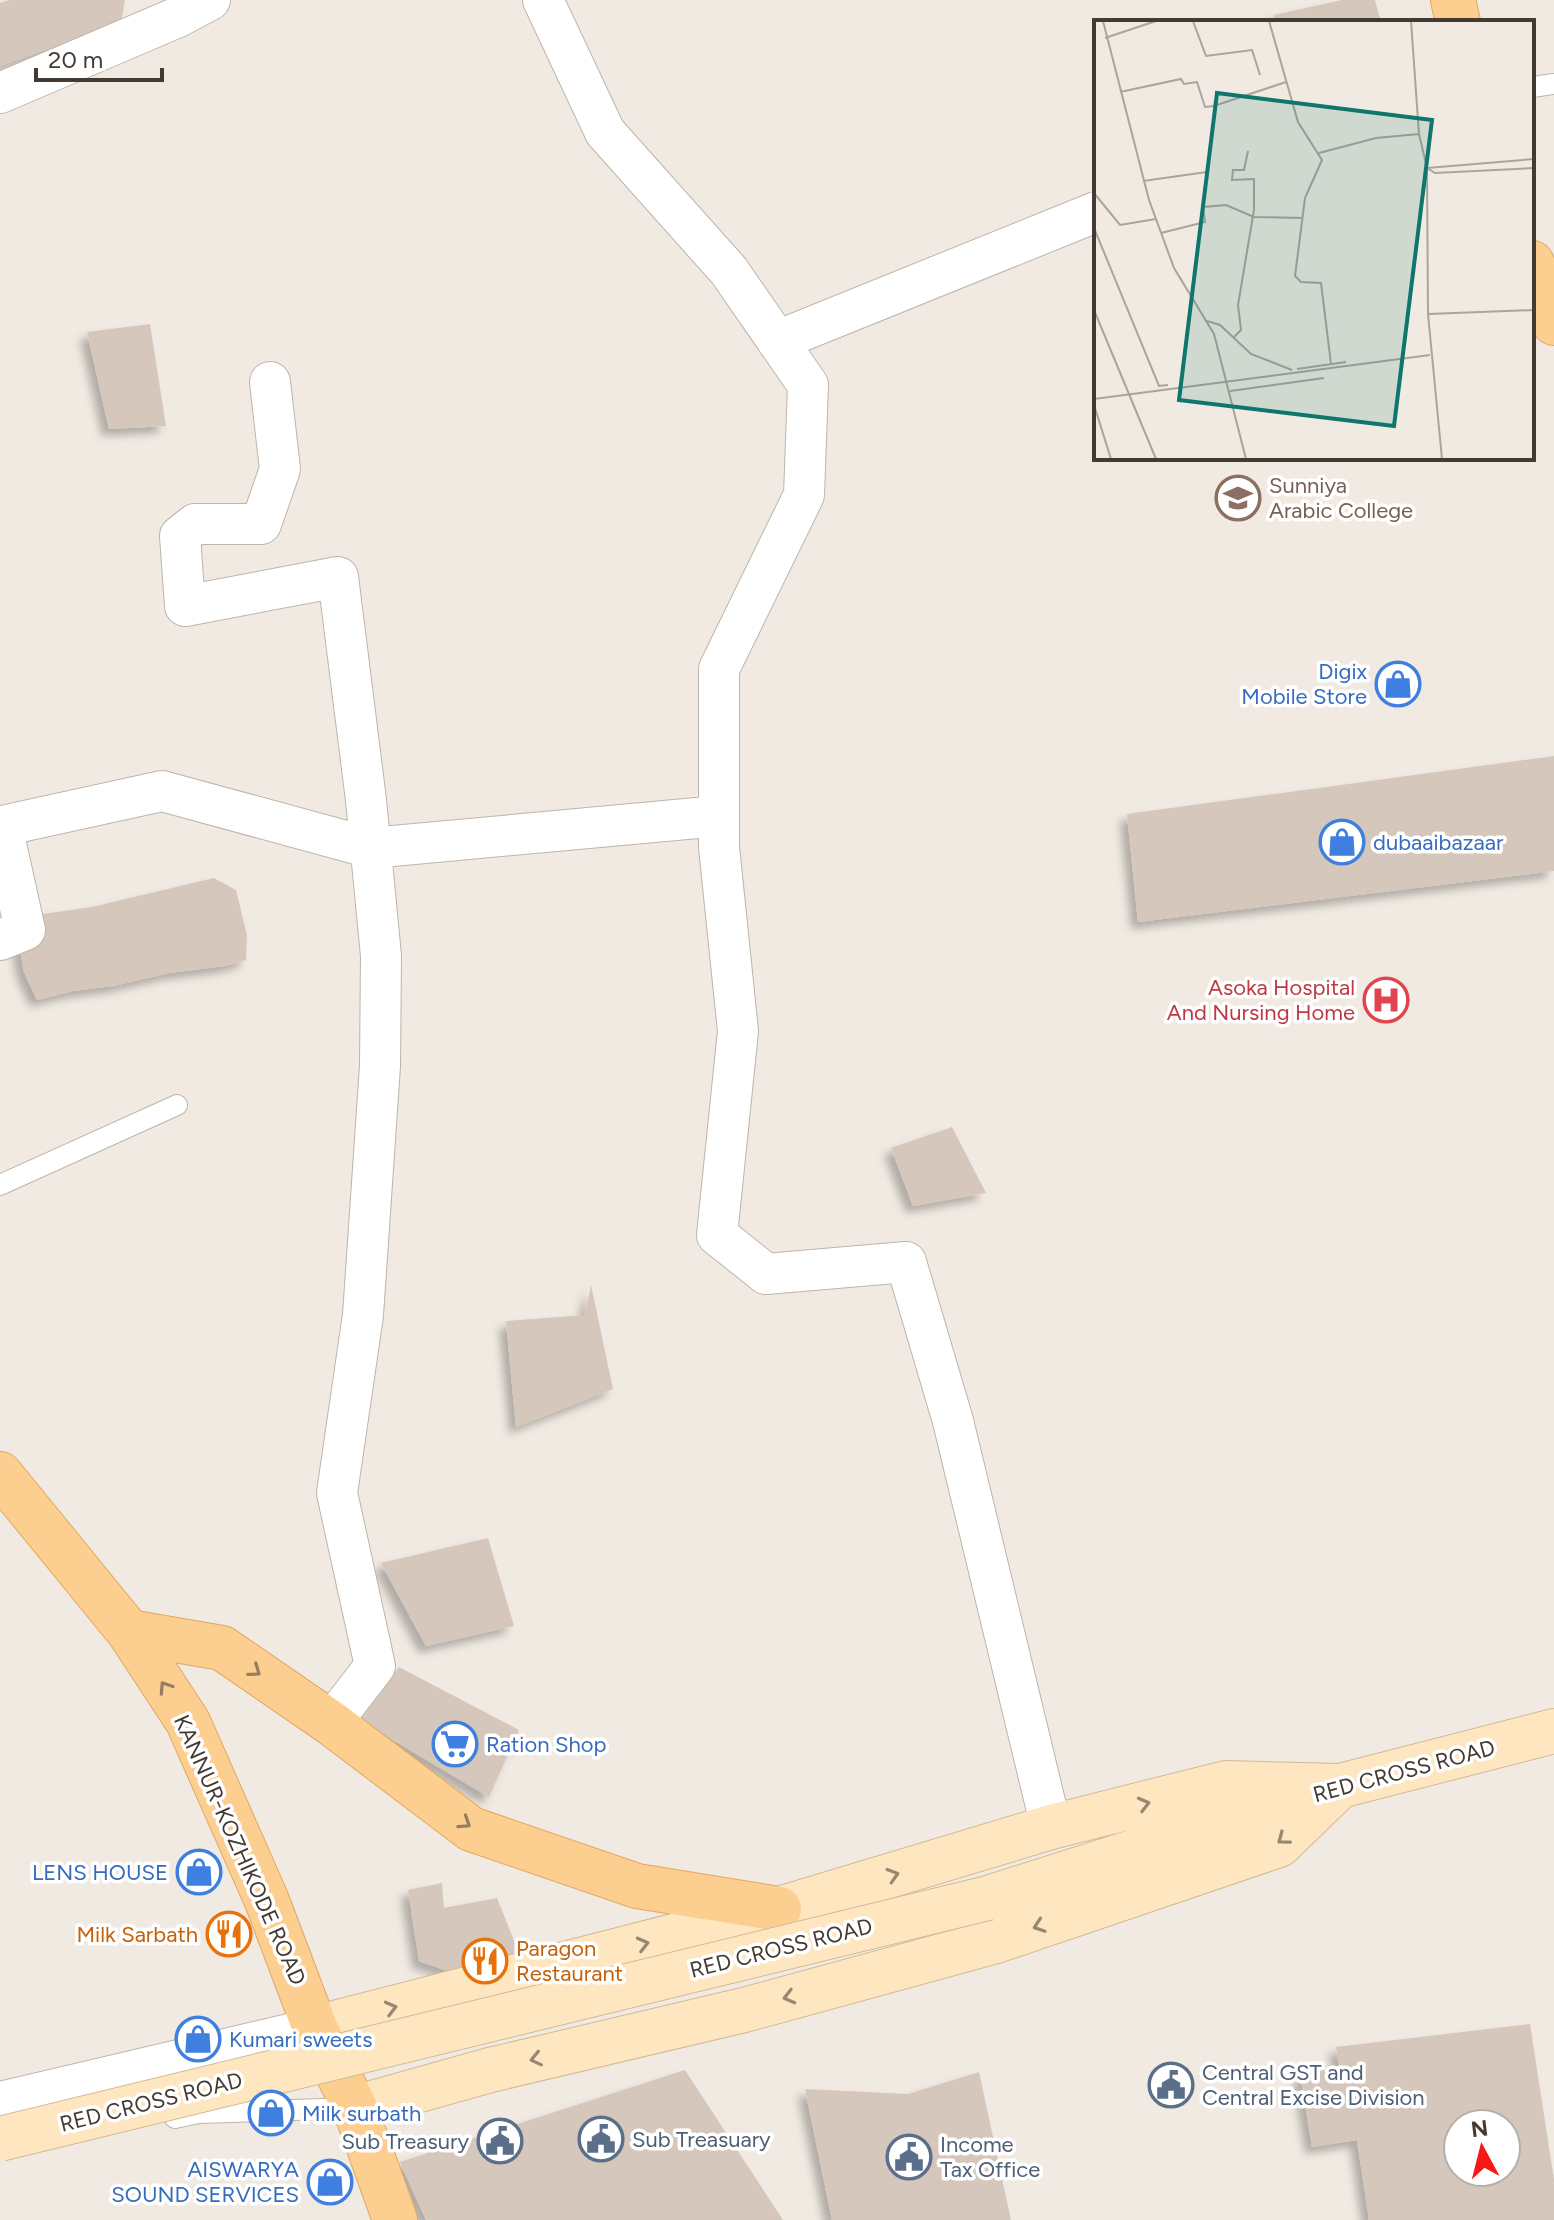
<svg xmlns="http://www.w3.org/2000/svg" width="1554" height="2220" font-family="Figtree,sans-serif">
  <style>
    .building { fill: #d5c7bb; fill-rule: evenodd; filter: url(#shadow) }
    .lines { fill: none; stroke-linecap: round; stroke-linejoin: round }
    .service-casing { stroke: #bfb4a8; stroke-width: 22 }
    .minor-casing { stroke: #bfb4a8; stroke-width: 42 }
    .secondary-casing { stroke: #d3ba95; stroke-width: 46 }
    .primary-casing { stroke: #e0a861; stroke-width: 46 }
    .service { stroke: #fff; stroke-width: 20 }
    .minor { stroke: #fff; stroke-width: 40 }
    .secondary { stroke: #fde6c0; stroke-width: 44 }
    .primary { stroke: #fcce90; stroke-width: 44 }
    .secondary-bridge-casing { stroke: #d3ba95; stroke-width: 46; stroke-linecap: butt }
    .secondary-bridge { stroke: #fde6c0; stroke-width: 44 }
    .oneway { stroke: #967d5d }
    .oneway2 { stroke: #968772 }
    .labels { text-anchor: middle; dominant-baseline: central; stroke-width: 7; stroke-linejoin: round; paint-order: stroke }
    .education-label { font-size: 22px; fill: #785e54; stroke: #fff; text-anchor: start }
    .shop-label { font-size: 22px; fill: #366cbe; stroke: #fff; text-anchor: start }
    .health-label { font-size: 22px; fill: #be3a42; stroke: #fff; text-anchor: end }
    .street-label { font-size: 22px; fill: #423a33; stroke: #fff }
    .food-label { font-size: 22px; fill: #c56008; stroke: #fff; text-anchor: end }
    .service-label { font-size: 22px; fill: #4e5e75; stroke: #fff; text-anchor: start }
    .inset-road { fill: none; stroke: #aba49c; stroke-width: 2 }
    .view { fill: #0f766e; fill-opacity: 0.15; stroke: #0f766e; stroke-width: 4 }
    .inset-edge { fill: none; stroke: #423a33; stroke-width: 4 }
  </style>
  <defs>
    <filter id="shadow"><feDropShadow dx="-7" dy="7" stdDeviation="4" flood-color="#0004"/></filter>
  </defs>
  <rect width="100%" height="100%" fill="#f1eae2"/>
  <!-- building -->
  <path class="building" d="M9,0H125L121,22L0,66V3Z
    M1342,0H1375L1381,22H1276L1274,15Z
    M150,324L166,426L109,429L87,332Z
    M1554,756V871L1138,922L1127,814Z
    M214,878L236,890L247,935L246,960L225,966L169,973L113,986L73,991L37,1000L24,972L14,918L92,907Z
    M952,1127L986,1193L913,1206L891,1148Z
    M591,1285L613,1389L516,1427L506,1321L585,1315Z
    M488,1538L514,1626L426,1646L381,1563Z
    M399,1667L519,1730L489,1797L361,1721Z
    M442,1883L444,1908L497,1898L523,1963L459,1975L419,1961L408,1890Z
    M1530,2024L1554,2180V2220H1369L1357,2140L1312,2147L1300,2074L1339,2067L1336,2047ZM1458,2124H1506V2172H1458Z
    M685,2070L783,2220H426L400,2162Z
    M979,2072L1011,2220H832L805,2089L908,2094Z"/>
  <g class="lines">
    <!-- service casing -->
    <g class="service-casing">
      <path id="service" d="M1532,87L1554,84
        M0,1185L177,1105
        M175,2118L199,2113L355,2108"/>
    </g>
    <!-- minor casing -->
    <g class="minor-casing">
      <path id="minor" d="M543,0L605,132L729,271L808,385L804,495L719,669V847L738,1031L717,1235L766,1274L906,1262L953,1421L1051,1827
        M0,93L178,17L210,0
        M777,341L1096,212
        M270,382L280,469L261,524H195L180,536L185,606L338,577L366,800L381,956L380,1066L363,1315L337,1493L375,1666L331,1723
        M0,940L25,930L2,826L162,791L371,848L719,816
        M0,2102L315,2028"/>
    </g>
    <!-- secondary casing -->
    <g class="secondary-casing">
      <path id="secondary" d="M988,1898L1340,1786L1554,1731
        M315,2028L779,1909L1051,1827L1226,1783L1340,1786
        M355,2108L490,2070L744,2010L996,1941L1279,1845L1340,1786"/>
    </g>
    <!-- primary casing -->
    <g class="primary-casing">
      <path id="primary" d="M1453,0L1458,22
        M1532,263L1554,323
        M0,1474L129,1632L188,1722L267,1901L315,2028L355,2108L395,2220
        M129,1632L222,1648L331,1723L471,1829L637,1886L779,1909"/>
    </g>
    <!-- service -->
    <use href="#service" class="service"/>
    <!-- minor -->
    <use href="#minor" class="minor"/>
    <!-- secondary -->
    <use href="#secondary" class="secondary"/>
    <!-- primary -->
    <use href="#primary" class="primary"/>
    <!-- secondary-bridge casing -->
    <g class="secondary-bridge-casing">
      <path id="secondary-bridge" d="M0,2139L988,1898"/>
    </g>
    <!-- secondary-bridge -->
    <use href="#secondary-bridge" class="secondary-bridge"/>
  </g>
  <!-- one-way arrows -->
  <defs><path id="oneway-chevron" d="M-2-3.5L2.5 0L-2 3.5" fill="none" stroke-width="1.6" stroke-linecap="round" stroke-linejoin="round" transform="scale(2)"/></defs>
  <g class="oneway">
    <use href="#oneway-chevron" transform="translate(255 1671) rotate(35)"/>
    <use href="#oneway-chevron" transform="translate(165 1687) rotate(-123)"/>
    <use href="#oneway-chevron" transform="translate(465 1823) rotate(33)"/>
  </g>
  <g class="oneway2">
    <use href="#oneway-chevron" transform="translate(1144 1804) rotate(-14)"/>
    <use href="#oneway-chevron" transform="translate(1283 1839) rotate(143)"/>
    <use href="#oneway-chevron" transform="translate(893 1875) rotate(-17)"/>
    <use href="#oneway-chevron" transform="translate(1039 1926) rotate(161)"/>
    <use href="#oneway-chevron" transform="translate(643 1944) rotate(-14)"/>
    <use href="#oneway-chevron" transform="translate(789 1997) rotate(165)"/>
    <use href="#oneway-chevron" transform="translate(391 2008) rotate(-14)"/>
    <use href="#oneway-chevron" transform="translate(536 2059) rotate(167)"/>
  </g>
  <!-- icons -->
  <defs>
    <g id="university-ring" transform="scale(2.3)"><circle r="9.5" fill="#fff" stroke="#8d6e63" stroke-width="1.5"/><path d="M0-5L7-2L0 1L-7-2ZM-4 1L0 2.5L4 1V4Q0 6-4 4Z" fill="#8d6e63"/></g>
    <g id="shop-ring" transform="scale(2.3)"><circle r="9.5" fill="#fff" stroke="#3f7fe0" stroke-width="1.5"/><path d="M-5-2.5h2.3a2.7 3.5 0 0 1 5.4 0H5L5.5 6h-11ZM-1.5-2.5h3a1.5 2.3 0 0 0-3 0Z" fill="#3f7fe0"/></g>
    <g id="hospital-ring" transform="scale(2.3)"><circle r="9.5" fill="#fff" stroke="#e0444e" stroke-width="1.5"/><path d="M-5-5h3v3.5h4V-5h3V5h-3V1.5h-4V5h-3Z" fill="#e0444e"/></g>
    <g id="supermarket-ring" transform="scale(2.3)"><circle r="9.5" fill="#fff" stroke="#3f7fe0" stroke-width="1.5"/><path d="M-6-5.5h2.5l.6 2H6L4.5 2H-2.5L-4.4-4H-6ZM-1.5 3.2a1.3 1.3 0 1 0 .1 0ZM3 3.2a1.3 1.3 0 1 0 .1 0Z" fill="#3f7fe0"/></g>
    <g id="restaurant-ring" transform="scale(2.3)"><circle r="9.5" fill="#fff" stroke="#e8710a" stroke-width="1.5"/><path d="M-5-6h1v4h1v-4h1v4h1v-4h1v5L-1.5 .5V6h-2V.5L-5-1ZM5-6V6H3V1.5H1.5Q1.5-4 5-6Z" fill="#e8710a"/></g>
    <g id="civic-ring" transform="scale(2.3)"><circle r="9.5" fill="#fff" stroke="#5c6f8a" stroke-width="1.5"/><path d="M-.6-6.5H3V-4.5H.6V-3L4-1V1h2V6H-6V1h2V-1L-.6-3ZM-1.2 2.5V6h2.4V2.5Z" fill="#5c6f8a"/></g>
  </defs>
  <g fill-rule="evenodd">
    <use href="#university-ring" x="1238" y="498"/>
    <use href="#shop-ring" x="1398" y="684"/>
    <use href="#shop-ring" x="1342" y="842"/>
    <use href="#hospital-ring" x="1386" y="1000"/>
    <use href="#supermarket-ring" x="455" y="1744"/>
    <use href="#shop-ring" x="199" y="1872"/>
    <use href="#restaurant-ring" x="229" y="1934"/>
    <use href="#restaurant-ring" x="485" y="1961"/>
    <use href="#shop-ring" x="198" y="2039"/>
    <use href="#civic-ring" x="1171" y="2085"/>
    <use href="#shop-ring" x="271" y="2113"/>
    <use href="#civic-ring" x="601" y="2139"/>
    <use href="#civic-ring" x="500" y="2141"/>
    <use href="#civic-ring" x="909" y="2157"/>
    <use href="#shop-ring" x="330" y="2182"/>
  </g>
  <g class="labels">
    <!-- education labels -->
    <g class="education-label">
      <text x="1269" y="485">Sunniya<tspan x="1269" dy="25">Arabic College</tspan></text>
    </g>
    <!-- shop labels -->
    <g class="shop-label">
      <text x="1367" y="671" text-anchor="end">Digix<tspan x="1367" dy="25">Mobile Store</tspan></text>
      <text x="1373" y="842">dubaaibazaar</text>
      <text x="486" y="1744">Ration Shop</text>
      <text x="168" y="1872" text-anchor="end">LENS HOUSE</text>
      <text x="229" y="2039">Kumari sweets</text>
      <text x="302" y="2113">Milk surbath</text>
      <text x="299" y="2169" text-anchor="end">AISWARYA<tspan x="299" dy="25">SOUND SERVICES</tspan></text>
    </g>
    <!-- health labels -->
    <g class="health-label">
      <text x="1355" y="987">Asoka Hospital<tspan x="1355" dy="25">And Nursing Home</tspan></text>
    </g>
    <!-- street labels -->
    <g class="street-label">
      <text transform="translate(1404 1771) rotate(-15)">RED CROSS ROAD</text>
      <text transform="translate(240 1850) rotate(66)">KANNUR-KOZHIKODE ROAD</text>
      <text transform="translate(781 1948) rotate(-14)">RED CROSS ROAD</text>
      <text transform="translate(151 2102) rotate(-14)">RED CROSS ROAD</text>
    </g>
    <!-- food labels -->
    <g class="food-label">
      <text x="198" y="1934">Milk Sarbath</text>
      <text x="516" y="1948" text-anchor="start">Paragon<tspan x="516" dy="25">Restaurant</tspan></text>
    </g>
    <!-- service labels -->
    <g class="service-label">
      <text x="1202" y="2072">Central GST and<tspan x="1202" dy="25">Central Excise Division</tspan></text>
      <text x="632" y="2139">Sub Treasuary</text>
      <text x="469" y="2141" text-anchor="end">Sub Treasury</text>
      <text x="940" y="2144">Income<tspan x="940" dy="25">Tax Office</tspan></text>
    </g>
  </g>
  <!-- overview -->
  <g transform="translate(1094 20)">
    <rect width="440" height="440" fill="#f1eae2"/>
    <path class="inset-road" d="M9,1L55,180L80,248L120,314L152,439M99,1L112,36L158,30L166,55M175,1L204,102L228,140L211,178L201,256L207,262L227,263L237,344M317,1L325,114L333,148L334,294L348,439M11,18L62,1M26,72L87,59L90,64L103,62L111,87L120,86L192,62M225,133L282,118L325,114M333,148L341,153L440,148M333,148L440,139M49,161L113,152M0,173L26,205L62,199M0,208L65,366L74,365M67,213L111,202L109,187L132,185L160,197L209,198M0,290L62,439M334,294L440,290M113,301L126,305L157,334L198,350M140,317L147,310L144,285L160,190V159L138,160L139,150H150L154,131M203,349L252,342M136,371L230,358M0,379L336,335M1,388L17,439"/>
    <path class="view" d="M123,73L338,100L300,406L85,380Z"/>
    <rect width="440" height="440" class="inset-edge"/>
  </g>
  <!-- north arrow -->
  <g transform="translate(1482 2148) rotate(353)"><circle r="38" fill="#ffffff" stroke="#b3b0ad" stroke-width="2"/>
  <path d="M0-6L14 30L0 20L-14 30Z" fill="#f51815"/>
  <text y="-12" font-size="22" font-weight="bold" text-anchor="middle" fill="#423a33">N</text>
  </g>
  <!-- scale -->
  <path d="M36 68v12h126v-12" fill="none" stroke="#423a33" stroke-width="4"/>
  <text x="48" y="68" font-size="24" fill="#423a33" stroke="#ffffff" stroke-width="6" paint-order="stroke">20 m</text>
</svg>
